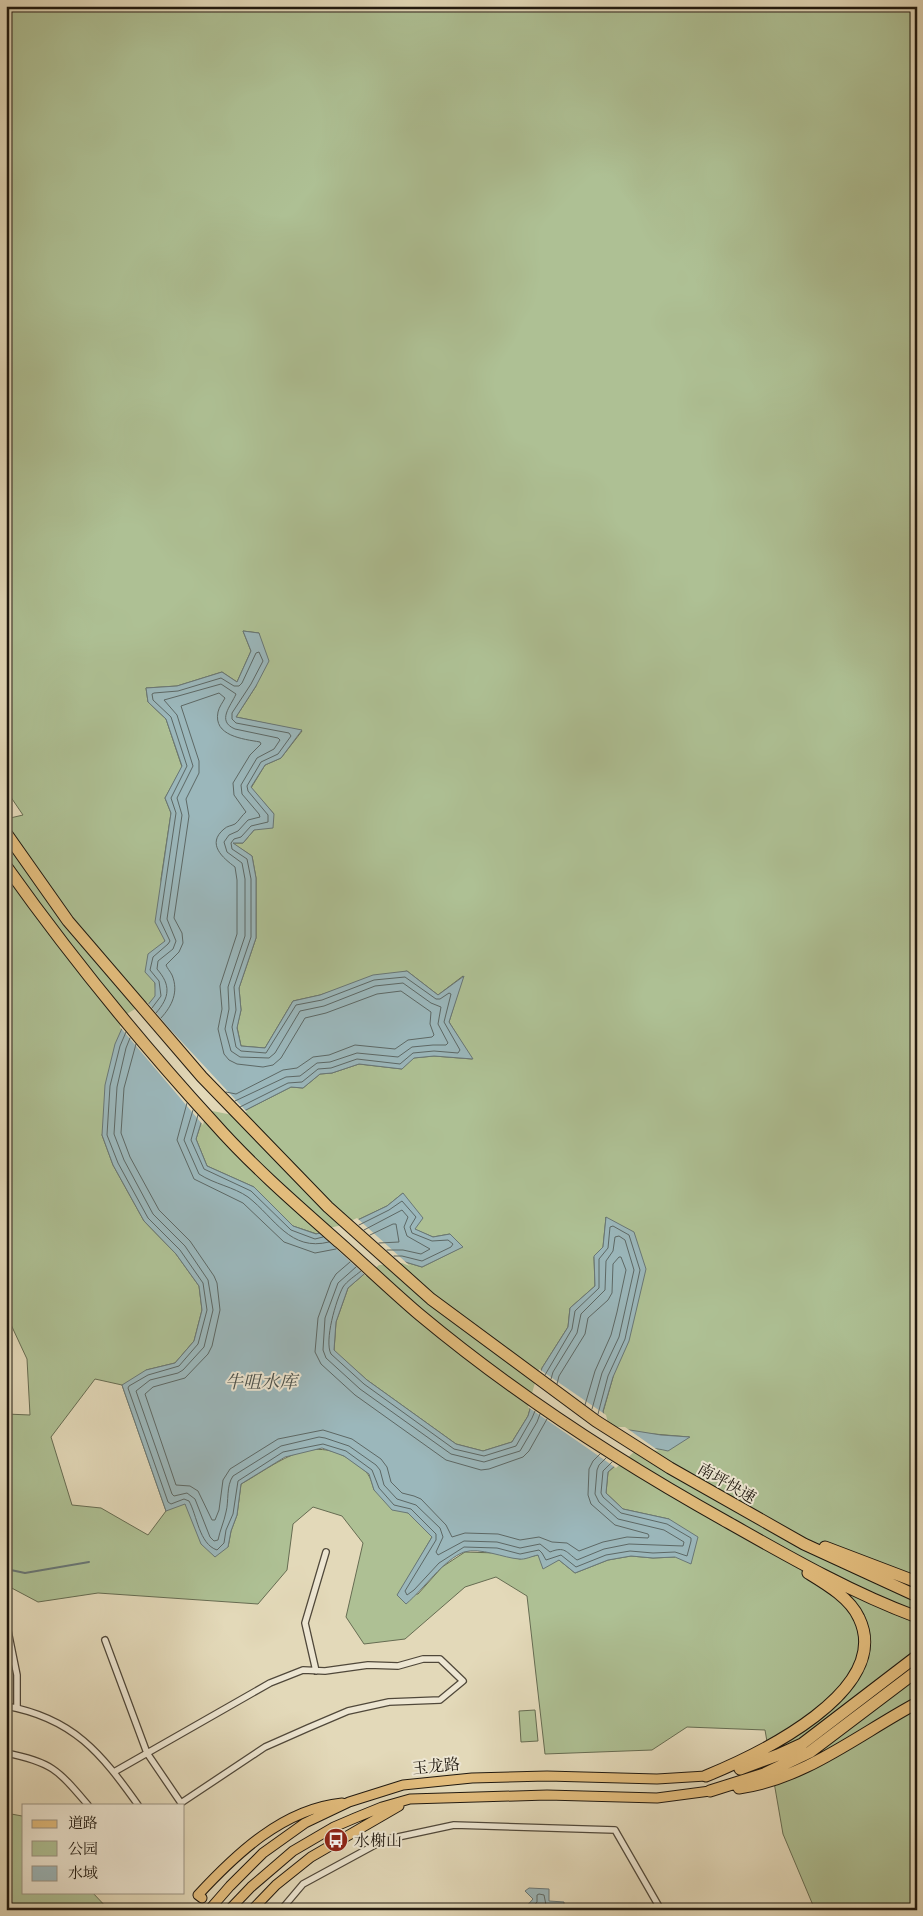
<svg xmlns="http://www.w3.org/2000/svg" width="923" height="1916" font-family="'EB Garamond','Noto Serif SC',serif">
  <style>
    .green { fill: #aec094; stroke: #666c52; fill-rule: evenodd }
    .water { fill: #9bb7bb; stroke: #697776 }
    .pier { fill: #e3d9b9 }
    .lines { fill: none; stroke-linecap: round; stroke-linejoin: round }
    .shore { stroke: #5d6865; stroke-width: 1 }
    .stream { stroke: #697776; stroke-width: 2 }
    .street-casing { stroke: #50483a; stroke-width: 8 }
    .primary-casing { stroke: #1f180f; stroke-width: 11 }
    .highway-casing { stroke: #1f180f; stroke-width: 13 }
    .street { stroke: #ede6d2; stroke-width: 5.5 }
    .primary { stroke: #e2bc7c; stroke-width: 9 }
    .highway { stroke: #e2bc7c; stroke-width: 11 }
    .labels { text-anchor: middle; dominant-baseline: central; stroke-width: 4; stroke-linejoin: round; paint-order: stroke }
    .street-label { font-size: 16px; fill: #1f180f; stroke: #ede6d2 }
    .poi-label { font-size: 16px; fill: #1f180f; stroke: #ede6d2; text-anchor: start }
    .water-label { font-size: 18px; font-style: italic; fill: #4a504b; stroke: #ede6d2 }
  </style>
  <rect width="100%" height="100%" fill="#e3d9b9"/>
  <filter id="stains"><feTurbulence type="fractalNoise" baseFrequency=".004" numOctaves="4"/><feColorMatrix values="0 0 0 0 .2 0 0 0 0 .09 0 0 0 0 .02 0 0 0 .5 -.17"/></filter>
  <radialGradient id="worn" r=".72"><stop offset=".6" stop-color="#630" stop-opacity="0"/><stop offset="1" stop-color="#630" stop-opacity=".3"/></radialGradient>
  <!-- green -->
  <path class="green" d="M6,6H917V1910H815L783,1834L765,1730L687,1727L652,1750L545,1754L527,1596L496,1577L465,1587L405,1639L364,1644L346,1617L363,1543L342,1516L313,1507L293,1524L287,1570L258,1604L98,1593L38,1602L6,1585V1414L30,1415L27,1359L6,1314V819L23,815L6,790ZM243,631L259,633L256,686L236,717L302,731L281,758L265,765L251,788L274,814L254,830L243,843H232L252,856L256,878V938L239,988L241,1010L237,1027L241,1046L265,1048L293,1001L320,995L342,988L407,971L438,995L463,976L449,1022L472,1059L434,1056L413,1058L402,1069L359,1064L332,1073L320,1074L303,1088L291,1087L238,1114L206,1107L196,1139L207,1166L254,1187L293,1226L317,1234L343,1227L387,1206L403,1193L414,1229L433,1237L450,1234L462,1247L422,1267L402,1261L378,1262L348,1288L336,1322L334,1351L367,1380L456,1444L483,1451L512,1442L528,1416L542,1368L568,1327L570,1308L595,1286L594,1257L603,1247L606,1217L613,1377L603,1412L607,1430L689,1437L633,1450L608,1472L606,1493L623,1509L669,1519L675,1557L653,1558L631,1556L608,1560L575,1573L559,1560L538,1555L520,1559L497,1553L465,1552L442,1567L418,1594L398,1595L432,1537L408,1513L374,1490C369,1472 368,1473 352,1461C311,1432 277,1464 241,1484L237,1515L231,1531L228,1547L185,1504L146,1370L175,1363L194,1341L202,1310L199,1286L176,1254L144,1221L113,1165L102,1135L147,1006L156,996L155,983L165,941L161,879L171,813L165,798L182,767L166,719L148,702L146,688L177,686L222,672L237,682L251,651ZM95,1379L122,1385L166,1511L148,1535L101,1508L72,1505L51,1437Z
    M535,1710L538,1741L521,1742L519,1711Z
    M6,1813L22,1816L24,1818V1892H92L109,1910H6Z"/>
  <!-- water -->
  <path class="water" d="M243,631L259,633L269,661L256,686L236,717L302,730L281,758L265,765L251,787L274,814L273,828L254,830L243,843H233L252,856L256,878V938L239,988L241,1010L237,1028L241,1046L265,1048L293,1001L320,995L373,975L407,971L438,995L464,976L449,1022L473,1059L434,1056L414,1058L402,1069L359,1064L332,1073L320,1074L303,1088L291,1087L238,1114L206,1107L196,1139L207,1166L254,1187L293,1226L316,1234L343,1227L387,1206L403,1193L423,1218L415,1229L433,1237L450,1234L463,1247L422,1267L402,1261L378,1262L348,1288L336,1322L334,1350L367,1380L456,1444L483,1451L512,1442L528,1416L542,1368L568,1327L570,1308L595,1286L594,1256L603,1247L606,1217L634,1232L646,1269L629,1341L613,1377L603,1411L607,1430H630L661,1435L690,1437L668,1451C635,1443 631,1452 608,1472L606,1493L623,1509L669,1519L698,1537L691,1564L675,1557L653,1558L631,1556L608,1560L575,1573L559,1560L543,1569L538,1555C532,1556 525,1560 519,1559C504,1558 480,1547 464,1552C443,1560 424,1589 406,1604L397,1595L432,1537L408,1513L392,1510L374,1490L369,1474L344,1456L322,1448L285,1457L241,1484L237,1515L231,1531L228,1547L215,1557L201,1544L185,1504L166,1511L122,1385L146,1370L175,1363L194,1341L202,1310L199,1286L176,1254L144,1221L113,1165L102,1135L105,1085L115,1044L127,1017L147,1006L155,996V983L145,972L148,954L165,941L155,922L171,813L165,798L182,766L166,719L148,702L146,688L177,686L222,672L237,682L251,651Z
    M529,1888L549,1889V1901L564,1902V1910H523L533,1899L525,1891Z"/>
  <!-- pier -->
  <path class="pier" d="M147,1002L168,1027L247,1112L238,1116L207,1110L203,1125L120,1027L125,1015Z
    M357,1218L410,1266L402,1263L379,1265L366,1276L317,1231L342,1225Z
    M539,1369L606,1415L609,1427H625L659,1451L653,1450L634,1452L616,1468L528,1407Z"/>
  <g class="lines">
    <!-- shore -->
    <path class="shore" d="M152,1008L161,996L159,981L150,970L153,957L168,944L170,941L160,920L176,813L171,798L187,766L171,717L153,700L152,694L154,693L178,691L221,678L234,686H239L242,683L256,653L259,652L263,661L251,684L232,713V719L236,723L289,733L291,736L278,754L261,762L247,786L248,791L268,815V822L251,826L241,837L234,839L231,843L232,849L247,859L251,879V937L234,987L236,1010L232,1027L236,1047L241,1051L266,1053L296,1005L322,1000L374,980L405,977L436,999H440L449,993L451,994L444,1022L460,1050L458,1053L434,1051L413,1053L400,1064L357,1059L331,1068L318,1069L302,1082L288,1083L240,1107
      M156,1013C170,997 171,985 157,969L158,961L173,949L176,941L167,919L182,815L177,798L193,766L177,715L164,700L221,684L236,694C231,706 216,721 235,729L278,738L280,740L274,749L257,758L241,785L242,794L259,814L260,817L248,820L238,831L229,835L224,842L227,852L242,863L245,879V936L228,987L229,1009L225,1029L231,1051L240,1057L269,1058L275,1053L300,1011L324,1006L375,986L403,983L431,1003L441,1007L438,1024L448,1043L446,1045H433L412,1047L398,1057L357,1053L330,1062L317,1063L300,1076L286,1077L235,1101
      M161,1018C172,1006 179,992 172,975C170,971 167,968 166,965L179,952L183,943L182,933L174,918L189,816L186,799L199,773V761L181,706L219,693L225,698C223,702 219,707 218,712C213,736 243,739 260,742L261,744L250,755L233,783L234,795L246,812C242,815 239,821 235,824C231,826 227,826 224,829C206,844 223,858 235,867L237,880V934L220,986L222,1009L218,1029L224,1054L229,1060L237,1064L263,1067L273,1065L281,1058L305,1018L326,1013L377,994L401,991L431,1012L430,1024L434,1035L432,1037L408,1040L395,1049L355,1045L329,1055L313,1057L297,1068L283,1070L236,1094L226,1092
      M126,1032L120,1046L110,1086L107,1135L118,1163L148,1218L180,1250L203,1283L207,1310L198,1344L179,1366L148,1375L129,1386L128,1388L168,1502L171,1504L184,1499L189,1501C197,1515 199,1544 217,1550L224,1543L226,1530L233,1514L238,1481L283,1452L323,1444L346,1451L372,1470L379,1488L394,1505L411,1509L436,1534V1540L405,1591L407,1595L414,1590L439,1563L464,1547L497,1548L520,1554L539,1550L542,1553L546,1560L561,1555L576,1567L606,1555L630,1551L653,1553L675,1552L687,1556L691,1541V1538L667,1524L621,1513L603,1497L601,1493L603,1471L612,1462
      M130,1038L126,1048L117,1087L114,1134L124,1160L153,1214L185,1246L208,1280L213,1310L204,1347L183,1370L178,1373L150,1380L136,1391L172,1494L174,1496L187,1493L195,1499L210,1537L214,1541L218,1540C220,1530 224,1522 226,1512C229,1501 226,1486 233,1476L281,1446L319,1437L325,1438L349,1446L376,1465L380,1470L384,1485L397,1499L416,1505L440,1528L443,1537L436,1552L438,1555L464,1541L497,1542L520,1548L540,1544L550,1552C565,1546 566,1552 577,1560L604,1549L629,1544L683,1546L684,1542L664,1530L618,1519L599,1502L595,1494L597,1470L599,1465L606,1458
      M136,1044L124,1088L121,1133L130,1157L159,1210L190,1241L214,1276L217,1283L220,1310L212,1346L208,1354L185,1378L153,1387L145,1394L176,1485L190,1486L198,1491L212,1520H215L219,1510L223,1480L230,1469L278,1439L323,1430L352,1439L381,1459L387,1467L391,1482L402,1493L414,1496L421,1499L446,1525L452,1537L465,1533L498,1534L520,1540L539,1537L552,1542L567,1543L579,1551L603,1542L627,1537L648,1538L649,1536L648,1534L615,1525L591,1504L588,1495L589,1469L593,1461L600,1454
      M187,1103L177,1140L194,1179L243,1203L284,1242L315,1253L336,1249
      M193,1110L184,1140L199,1174C214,1184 234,1187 248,1197C275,1218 290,1252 329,1242
      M198,1115L191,1140L204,1169L251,1191L291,1230L315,1239L323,1237
      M359,1225L389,1210L402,1201L416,1217L410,1227L412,1233L432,1241L448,1240L453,1244L451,1247L422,1261L402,1256H394
      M364,1230L402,1210L408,1217L404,1227L407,1236L430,1249L421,1254L403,1250H387
      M370,1235L393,1224H396L399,1242L379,1243
      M350,1262L336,1274L331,1282L318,1318L315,1352L321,1364L355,1395L446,1460L481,1470L489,1469L523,1457L529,1451L547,1419
      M356,1267L338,1283L325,1318L323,1350L326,1358L360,1389L451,1454L484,1462L520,1451L537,1422L540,1414
      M361,1271C355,1276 347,1281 343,1287C336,1300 324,1341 331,1354L364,1384L454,1449L484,1456L516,1446L532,1418L535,1411
      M545,1375L572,1329L575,1311L599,1288V1259L608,1248L610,1227L613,1226L629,1235L640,1270L625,1339L608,1376L598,1414
      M551,1379L553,1372L577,1333L581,1314L605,1290L606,1261L613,1251L615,1237L619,1236L625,1240L634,1270L619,1337L602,1373L592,1409
      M557,1384L559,1376L585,1334L588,1318L608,1300L612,1293L613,1264L619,1257H621L626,1270L617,1312L611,1335L595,1371L585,1405
      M530,1910L537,1902V1895L539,1894L544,1895L546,1905L557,1907L559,1910"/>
    <!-- stream -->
    <path class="stream" d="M6,1569L25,1573L89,1562"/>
    <!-- street casing -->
    <g class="street-casing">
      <path id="street" d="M6,1621L17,1675V1708
        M105,1640L147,1753L181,1803L265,1747L308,1728L348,1711L389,1702L440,1700L463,1681L440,1659H423L398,1666L368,1665L325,1671L303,1670L270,1683L114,1772
        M316,1671L305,1623L326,1552
        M6,1706C73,1718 101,1753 138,1805
        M6,1753C52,1762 58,1770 88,1805
        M281,1910L303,1884L384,1840L454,1825L615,1830L661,1910"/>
    </g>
    <!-- primary casing -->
    <g class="primary-casing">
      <path id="primary" d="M202,1898L198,1895C236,1854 283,1809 342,1803
        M209,1910L230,1886L263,1853L305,1823L349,1802L403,1785L472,1778L547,1776L657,1779L706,1776
        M229,1910L251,1887L293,1851L334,1827L355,1818L382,1807L410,1799L547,1795L657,1798L710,1791
        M252,1910L276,1885L311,1857L399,1806"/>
    </g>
    <!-- highway casing -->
    <g class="highway-casing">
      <path id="highway" d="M6,833L68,921L202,1077L328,1207L431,1299L596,1421L670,1468L804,1544L917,1596
        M6,866C70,956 140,1042 214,1123C252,1166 297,1205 340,1243C367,1267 393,1292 420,1315C516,1395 621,1463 729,1523C789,1557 852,1593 917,1617
        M825,1547L917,1582
        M740,1769L778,1755L802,1744L917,1656
        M706,1776C757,1755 894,1691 859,1618C850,1598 826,1584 808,1573
        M739,1788C805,1779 859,1734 917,1703
        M710,1791L764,1774L810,1752L917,1671"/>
    </g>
    <!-- street -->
    <use href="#street" class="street"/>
    <!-- primary -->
    <use href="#primary" class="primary"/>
    <!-- highway -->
    <use href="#highway" class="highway"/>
  </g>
  <!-- icons -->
  <defs>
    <g id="bus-disc" transform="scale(1.25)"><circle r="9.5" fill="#8f2418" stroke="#ede6d2"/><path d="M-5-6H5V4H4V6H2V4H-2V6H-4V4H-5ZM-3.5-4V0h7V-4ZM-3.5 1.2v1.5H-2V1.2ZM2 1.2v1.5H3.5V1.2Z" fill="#fff"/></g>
  </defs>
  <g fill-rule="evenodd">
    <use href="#bus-disc" x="336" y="1840"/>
  </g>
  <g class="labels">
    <!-- street labels -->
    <g class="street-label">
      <text transform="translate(727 1483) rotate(30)">南坪快速</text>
      <text transform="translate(436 1766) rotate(-6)">玉龙路</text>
    </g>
    <!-- poi labels -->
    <g class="poi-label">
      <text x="354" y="1840">水榭山</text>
    </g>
    <!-- water labels -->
    <g class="water-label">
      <text x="261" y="1381">牛咀水库</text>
    </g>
  </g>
  <!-- margin -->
  <rect width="923" height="1916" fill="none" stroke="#e3d9b9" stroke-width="25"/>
  <rect x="8" y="8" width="908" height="1901" fill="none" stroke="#1f180f" stroke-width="2.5"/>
  <rect x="12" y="12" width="898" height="1891" fill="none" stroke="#1f180f"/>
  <!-- legend -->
  <rect x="22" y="1804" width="162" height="90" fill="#ede6d2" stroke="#9b9484"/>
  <rect x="32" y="1820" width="25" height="8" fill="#e2bc7c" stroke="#9b9484"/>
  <text x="68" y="1828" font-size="15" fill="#1f180f">道路</text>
  <rect x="32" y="1841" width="25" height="15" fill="#aec094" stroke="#9b9484"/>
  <text x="68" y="1854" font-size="15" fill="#1f180f">公园</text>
  <rect x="32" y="1866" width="25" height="15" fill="#9bb7bb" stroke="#9b9484"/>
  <text x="68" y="1878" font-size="15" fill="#1f180f">水域</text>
  <rect width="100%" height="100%" filter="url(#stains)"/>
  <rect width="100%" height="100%" fill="url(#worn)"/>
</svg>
